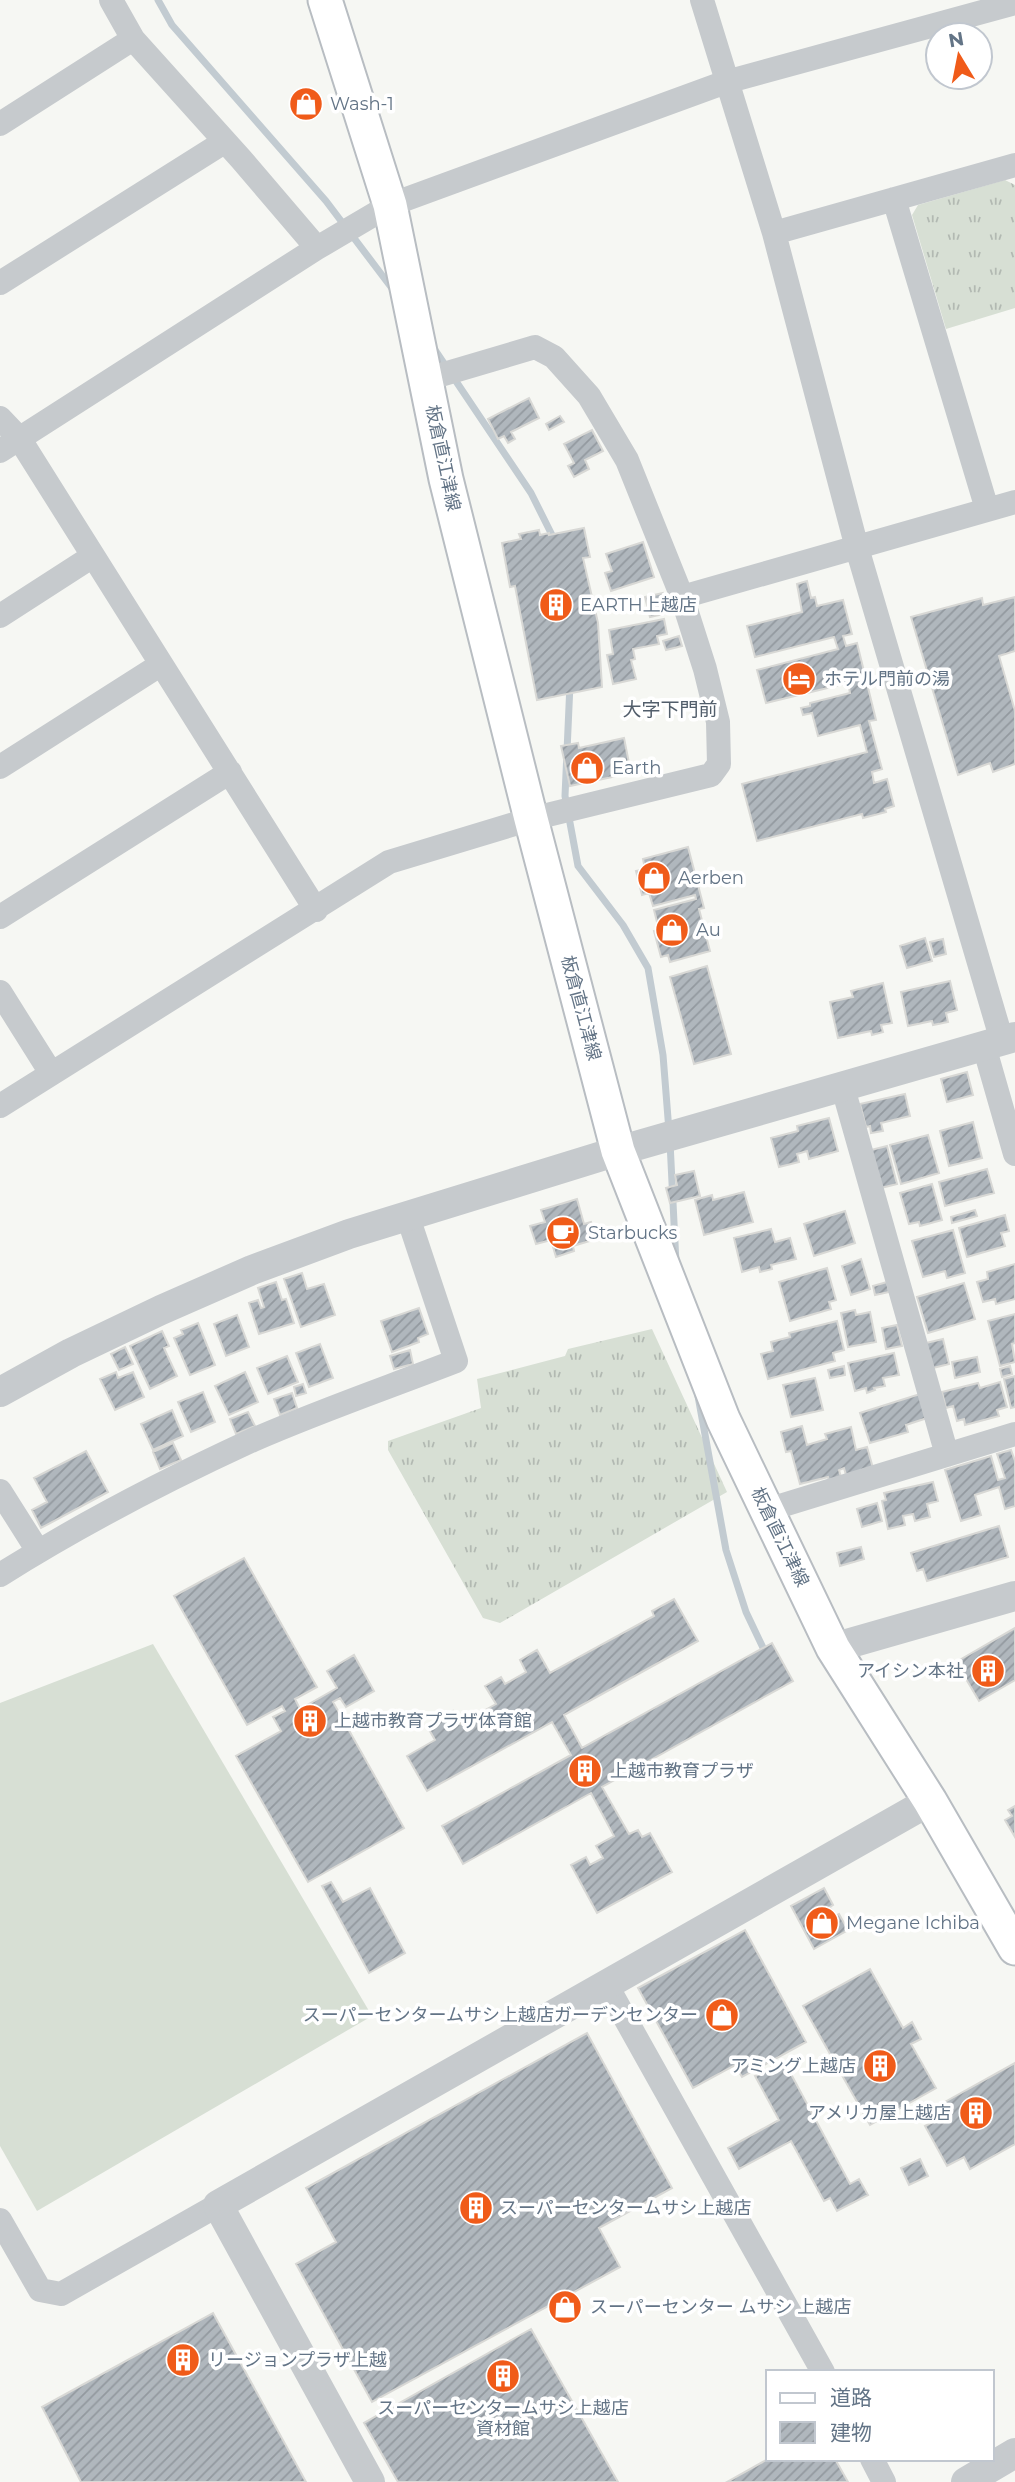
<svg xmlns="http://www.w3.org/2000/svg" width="1015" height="2482" font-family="Montserrat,'Noto Sans JP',sans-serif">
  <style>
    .grass { fill: url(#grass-tufts) }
    .garden { fill: #d7dfd4 }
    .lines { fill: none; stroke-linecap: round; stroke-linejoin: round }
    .stream { stroke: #c2cbd1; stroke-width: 7 }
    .building { fill: url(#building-hatch); stroke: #d8d8d5; stroke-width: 2 }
    .secondary-casing { stroke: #b8bdc2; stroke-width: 37 }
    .minor { stroke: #c6cacd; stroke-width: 24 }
    .tertiary { stroke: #c6cacd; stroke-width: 30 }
    .secondary { stroke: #fff; stroke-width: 33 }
    .labels { text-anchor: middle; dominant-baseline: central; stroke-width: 7; stroke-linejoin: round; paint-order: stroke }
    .poi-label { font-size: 18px; fill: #637486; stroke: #fff; text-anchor: start }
    .street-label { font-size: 18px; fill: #637486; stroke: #fff }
    .neighbourhood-label { font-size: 19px; fill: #525e6b; stroke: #fff }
  </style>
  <defs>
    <pattern id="grass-tufts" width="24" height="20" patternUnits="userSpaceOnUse" patternTransform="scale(1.75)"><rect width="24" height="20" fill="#d7dfd4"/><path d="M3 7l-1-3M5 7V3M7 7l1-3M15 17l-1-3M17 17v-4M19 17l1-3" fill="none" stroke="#b2b9b2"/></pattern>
    <pattern id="building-hatch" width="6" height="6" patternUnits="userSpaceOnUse" patternTransform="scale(1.75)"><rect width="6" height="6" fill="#b0b7bd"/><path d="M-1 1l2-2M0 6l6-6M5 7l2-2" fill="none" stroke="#93999f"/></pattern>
  </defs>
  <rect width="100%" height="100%" fill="#f6f7f3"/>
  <!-- grass -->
  <path class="grass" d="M1005,180L1015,185V308L946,329L912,215L918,205Z
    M652,1329L727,1492L500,1623L483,1618L388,1450V1441L481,1408L477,1379L565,1356L568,1349Z"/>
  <!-- garden -->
  <path class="garden" d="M153,1644L372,2016L37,2211L0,2146V1703Z"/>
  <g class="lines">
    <!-- stream -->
    <path class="stream" d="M158,0L172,25L326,201L394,291
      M433,347L531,493L555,541
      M570,684L565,796L578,866L623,925L648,968L663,1055L669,1131
      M670,1142L676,1263
      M698,1396L726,1550L746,1612L766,1654"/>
  </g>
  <!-- building -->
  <path class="building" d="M529,398L539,418L511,432L515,439L508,443L504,436L498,439L488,419Z
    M560,416L564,422L549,430L546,424Z
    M592,430L603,451L585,460L589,469L574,477L568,466L574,463L564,444Z
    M584,528L590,557L583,558L598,623L602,687L537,700L515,586L510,587L502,543L521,539L519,534L539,530L540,535L549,533V535Z
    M643,542L654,577L611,591L605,573L612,571L606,554Z
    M807,581L811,598L815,597L817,606L843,600L852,634L843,636L846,646L857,643L876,720L869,721L882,769L872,772L874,783L887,779L894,806L885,809L886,812L863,818L862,814L757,841L742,784L867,752L860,725L818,736L812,713L803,715L801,708L810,706V703L850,693L848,683L766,703L757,670L838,649L834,637L755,657L747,626L802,612L797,584Z
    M663,593L668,613L650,617L645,597Z
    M1015,597V651L999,656L1015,711V764L993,772L990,763L958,775L911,617L982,598L983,605Z
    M664,619L667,634L657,636L659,644L633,649L635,659L631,660L636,679L613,684L607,655L613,654L609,630Z
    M679,636L682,646L666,650L663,641Z
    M624,738L631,773L570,786L561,746L578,743L579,748Z
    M688,847L704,908L699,909L710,951L670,962L668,955L661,957L654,931L659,930L654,910L696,899L695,895L653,906L649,893L642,895L636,871L645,869L643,859Z
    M925,938L932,961L907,968L900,946Z
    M943,939L946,954L934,957L930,942Z
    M707,966L731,1054L694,1064L670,977Z
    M950,981L957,1010L946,1013L948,1022L933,1025L932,1021L908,1026L901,992Z
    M883,983L892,1023L881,1025L883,1032L872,1035L871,1031L838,1038L830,1002L853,997L851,991Z
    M967,1072L973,1095L947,1102L941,1079Z
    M905,1094L910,1116L881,1123L883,1131L871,1133L870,1126L866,1127L860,1104Z
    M829,1118L838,1151L809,1159L807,1151L797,1154L799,1162L779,1167L771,1138L798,1131L797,1126Z
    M973,1122L982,1158L949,1166L940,1131Z
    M928,1135L939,1173L901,1184L890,1145Z
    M887,1146L897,1184L881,1188L871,1150Z
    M987,1169L994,1193L945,1206L939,1182Z
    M694,1171L700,1196L670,1203L666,1188L677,1185L675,1175Z
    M932,1184L942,1220L920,1226L919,1222L909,1224L900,1193Z
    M744,1192L753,1222L704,1235L695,1200L712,1195L713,1200Z
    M577,1199L584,1224L591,1222L596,1239L573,1246L574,1251L556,1257L551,1240L536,1244L530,1226L545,1222L541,1210Z
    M975,1210L977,1216L952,1223L951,1217Z
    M845,1211L855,1243L814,1256L804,1224Z
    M1005,1215L1009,1231L1001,1233L1005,1246L967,1257L959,1228Z
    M771,1229L775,1242L790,1238L796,1259L771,1265L772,1269L760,1272L759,1267L742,1272L734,1238Z
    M953,1230L965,1273L947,1278L945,1271L923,1277L912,1241Z
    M861,1259L870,1289L851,1295L842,1266Z
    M1015,1264V1299L996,1304L995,1299L983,1302L977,1282L988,1279L987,1272Z
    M827,1268L836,1300L829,1302L831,1309L790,1321L779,1282Z
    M302,1273L307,1289L324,1284L335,1315L301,1327L284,1279Z
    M276,1282L282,1300L286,1299L294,1323L259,1334L249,1303L258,1300L261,1308L264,1307L258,1288Z
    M887,1282L889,1292L875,1295L873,1286Z
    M964,1283L975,1319L928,1333L917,1297Z
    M419,1308L428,1334L418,1338L419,1342L392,1352L381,1321Z
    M855,1310L856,1315L870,1312L876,1342L848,1347L841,1313Z
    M1015,1314V1343L1012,1344L1015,1362L1000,1366L988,1321Z
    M237,1315L249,1347L226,1356L214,1324Z
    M837,1321L844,1350L833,1353L835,1361L768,1379L761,1354L773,1351L771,1342L790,1337L789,1333Z
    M198,1323L215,1365L190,1375L174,1338L183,1334L181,1330Z
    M897,1325L902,1346L886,1349L882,1328Z
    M162,1331L169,1346L164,1348L177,1376L150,1389L130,1346Z
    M943,1339L949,1364L933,1368L926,1343Z
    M320,1344L333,1378L309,1387L296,1353Z
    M125,1347L133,1364L119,1370L111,1354Z
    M410,1350L413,1364L394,1369L390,1356Z
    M894,1353L899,1375L883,1378L885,1386L874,1388L875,1390L867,1393L866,1388L855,1391L848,1363Z
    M287,1356L298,1382L268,1394L257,1368Z
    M977,1357L980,1372L955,1378L952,1362Z
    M844,1366L845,1375L830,1378L828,1370Z
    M1010,1366L1012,1374L1002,1377L1000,1369Z
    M116,1372L118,1378L133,1372L144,1397L115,1410L100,1379Z
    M245,1372L258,1402L229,1415L215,1386Z
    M1015,1376V1407L1011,1408L1004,1379Z
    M815,1378L823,1410L791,1417L783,1385Z
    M1000,1382L1007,1407L997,1410L999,1416L965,1425L964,1419L957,1421L953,1406L946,1408L942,1392L978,1383L980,1388Z
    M303,1384L306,1393L296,1396L294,1387Z
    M203,1392L215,1422L191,1432L178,1402Z
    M292,1393L297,1408L280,1415L274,1399Z
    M920,1394L927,1418L906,1425L908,1432L870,1443L860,1413Z
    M172,1410L183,1436L153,1450L141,1424Z
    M248,1412L255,1426L236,1434L230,1419Z
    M802,1426L807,1445L827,1439L825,1434L851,1427L856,1450L867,1447L873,1468L846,1475L844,1468L839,1470L841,1477L829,1481L828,1477L800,1484L791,1451L786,1452L781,1432Z
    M173,1443L181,1460L160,1469L153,1452Z
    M1011,1450L1015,1461V1506L1005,1509L999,1487L975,1495L981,1515L961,1521L945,1470L991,1456L998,1480L1005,1478L997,1454Z
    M86,1451L108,1492L41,1528L32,1510L47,1502L34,1478Z
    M933,1482L938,1501L927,1504L930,1517L915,1521L913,1514L903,1516L905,1525L888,1529L882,1501L886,1500L884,1493Z
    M877,1503L882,1521L862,1527L857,1509Z
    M999,1526L1008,1557L927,1581L923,1569L917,1571L911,1553Z
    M861,1547L864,1559L840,1566L837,1553Z
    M244,1558L317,1687L295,1699L300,1709L337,1688L327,1671L354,1655L374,1691L346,1707L340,1698L333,1702L404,1828L308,1882L236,1756L281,1731L273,1717L285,1711L282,1706L247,1725L174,1596Z
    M674,1599L698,1641L564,1715L582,1748L772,1643L793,1681L602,1787L629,1834L638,1830L642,1837L650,1833L672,1872L597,1913L571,1865L586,1857L590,1865L603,1858L596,1846L614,1836L591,1793L463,1864L442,1826L571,1755L552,1722L427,1791L407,1756L435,1740L427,1726L453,1711L460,1724L496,1704L485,1686L501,1677L505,1684L526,1672L520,1660L537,1650L550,1673L654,1616L652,1611Z
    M1015,1628V1680L979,1701L956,1662Z
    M1015,1806V1837L1005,1820L1012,1816L1008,1810Z
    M331,1882L343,1902L370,1888L405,1953L369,1973L322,1886Z
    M824,1888L833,1905L830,1907L835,1916L839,1914L848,1930L814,1949L791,1906Z
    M745,1930L806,2042L742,2077L735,2065L693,2088L638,1988Z
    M870,1969L903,2028L912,2022L921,2039L911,2044L936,2088L870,2125L803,2006Z
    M587,2033L672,2188L599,2228L620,2267L372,2402L296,2264L336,2242L306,2188Z
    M784,2061L850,2184L859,2179L868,2195L837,2211L830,2198L824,2201L791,2141L739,2169L728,2148L779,2120L755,2076Z
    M1015,2063V2144L970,2169L964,2157L947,2166L925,2126L940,2118L934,2108Z
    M920,2159L928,2176L909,2185L901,2168Z
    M213,2313L306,2482H81L42,2407Z
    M531,2329L618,2482H398L364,2423Z
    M768,2459H835L848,2482H727Z"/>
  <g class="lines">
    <!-- secondary casing -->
    <g class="secondary-casing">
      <path id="secondary" d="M325,0L390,205L446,479L531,819L618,1151L723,1419L833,1648L930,1801L1015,1948"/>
    </g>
    <!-- minor -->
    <path class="minor" d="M111,0L133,39L241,159L317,248
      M702,0L774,233L857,548L1002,1041
      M0,124L133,39
      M894,199L987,509
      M774,233L1015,165
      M0,283L224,142
      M0,418L19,438L316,910
      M0,451L317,248L390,205L726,82L1015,3
      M682,597L1015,502
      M0,616L93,556
      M0,767L160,665
      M0,917L230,772
      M0,992L51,1073
      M984,1046L1015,1154
      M843,1088L947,1455
      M0,1106L389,862L531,819L711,775L719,764L718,722L705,669L682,597L627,460L589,396L554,357L535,347L427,379
      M0,1491L38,1551
      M767,1510L1015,1434
      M0,1575C81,1524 166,1480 253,1440C319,1411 389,1387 456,1361L408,1217
      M606,1984L823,2372
      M0,2220L40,2290L61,2294L218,2205
      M872,2459L884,2482"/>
    <!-- tertiary -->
    <path class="tertiary" d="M0,1392L71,1353L161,1310L252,1270L349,1234L618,1151L1015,1037
      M833,1648L1015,1596
      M370,2482L218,2205L930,1801
      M966,2482L1015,2453"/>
    <!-- secondary -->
    <use href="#secondary" class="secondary"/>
  </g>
  <!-- icons -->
  <defs>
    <g id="shop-disc" transform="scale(1.75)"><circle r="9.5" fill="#f05b19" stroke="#fff"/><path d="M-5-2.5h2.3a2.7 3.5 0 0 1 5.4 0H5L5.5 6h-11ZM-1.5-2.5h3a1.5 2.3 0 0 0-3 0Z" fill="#fff"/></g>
    <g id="building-disc" transform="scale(1.75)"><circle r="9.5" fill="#f05b19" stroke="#fff"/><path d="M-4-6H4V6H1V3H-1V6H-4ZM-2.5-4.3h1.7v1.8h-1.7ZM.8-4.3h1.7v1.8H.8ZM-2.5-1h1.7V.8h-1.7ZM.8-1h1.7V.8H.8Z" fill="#fff"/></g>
    <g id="hotel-disc" transform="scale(1.75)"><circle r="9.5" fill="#f05b19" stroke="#fff"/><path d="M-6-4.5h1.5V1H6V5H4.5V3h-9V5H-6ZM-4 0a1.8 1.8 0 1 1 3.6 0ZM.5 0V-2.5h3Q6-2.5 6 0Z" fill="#fff"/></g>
    <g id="cafe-disc" transform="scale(1.75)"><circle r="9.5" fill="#f05b19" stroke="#fff"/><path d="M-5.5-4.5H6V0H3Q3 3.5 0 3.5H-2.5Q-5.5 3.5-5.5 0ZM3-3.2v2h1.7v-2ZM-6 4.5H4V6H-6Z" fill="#fff"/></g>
  </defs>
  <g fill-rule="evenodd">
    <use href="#shop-disc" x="306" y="104"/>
    <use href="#building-disc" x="556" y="605"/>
    <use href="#hotel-disc" x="799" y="679"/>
    <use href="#shop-disc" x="587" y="768"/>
    <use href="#shop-disc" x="654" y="878"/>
    <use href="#shop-disc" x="672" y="930"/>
    <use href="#cafe-disc" x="563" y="1233"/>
    <use href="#building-disc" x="988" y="1671"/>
    <use href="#building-disc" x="310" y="1721"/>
    <use href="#building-disc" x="585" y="1771"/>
    <use href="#shop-disc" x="822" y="1923"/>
    <use href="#shop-disc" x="722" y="2015"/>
    <use href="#building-disc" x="880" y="2066"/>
    <use href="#building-disc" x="976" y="2113"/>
    <use href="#building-disc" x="476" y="2208"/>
    <use href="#shop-disc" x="565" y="2307"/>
    <use href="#building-disc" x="183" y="2360"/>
    <use href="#building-disc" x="503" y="2376"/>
  </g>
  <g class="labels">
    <!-- poi labels -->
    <g class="poi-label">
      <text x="330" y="104">Wash-1</text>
      <text x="580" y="605">EARTH上越店</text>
      <text x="824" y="679">ホテル門前の湯</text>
      <text x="612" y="768">Earth</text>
      <text x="678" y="878">Aerben</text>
      <text x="696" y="930">Au</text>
      <text x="588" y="1233">Starbucks</text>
      <text x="964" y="1671" text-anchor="end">アイシン本社</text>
      <text x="334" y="1721">上越市教育プラザ体育館</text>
      <text x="610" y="1771">上越市教育プラザ</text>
      <text x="846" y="1923">Megane Ichiba</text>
      <text x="698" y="2015" text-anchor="end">スーパーセンタームサシ上越店ガーデンセンター</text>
      <text x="856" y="2066" text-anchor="end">アミング上越店</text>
      <text x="951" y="2113" text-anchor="end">アメリカ屋上越店</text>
      <text x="500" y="2208">スーパーセンタームサシ上越店</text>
      <text x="590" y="2307">スーパーセンター ムサシ 上越店</text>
      <text x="208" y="2360">リージョンプラザ上越</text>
      <text x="503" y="2408" text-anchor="middle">スーパーセンタームサシ上越店<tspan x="503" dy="21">資材館</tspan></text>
    </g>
    <!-- street labels -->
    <g class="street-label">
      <text transform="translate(443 458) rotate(78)">板倉直江津線</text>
      <text transform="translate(581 1008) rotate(75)">板倉直江津線</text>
      <text transform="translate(780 1537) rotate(64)">板倉直江津線</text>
    </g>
    <!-- neighbourhood labels -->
    <g class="neighbourhood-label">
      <text x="670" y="709">大字下門前</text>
    </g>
  </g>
  <!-- legend -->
  <rect x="766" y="2370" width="228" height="91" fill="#ffffff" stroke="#c1c7cf" stroke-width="2"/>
  <rect x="780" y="2393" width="35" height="10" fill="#ffffff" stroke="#c1c7cf" stroke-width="2"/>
  <text x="830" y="2405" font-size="21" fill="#637486">道路</text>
  <rect x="780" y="2422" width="35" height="21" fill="url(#building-hatch)" stroke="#c1c7cf" stroke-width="2"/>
  <text x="830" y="2440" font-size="21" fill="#637486">建物</text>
  <!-- north arrow -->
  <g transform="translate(959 56) rotate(350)"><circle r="33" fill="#ffffff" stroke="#c1c7cf" stroke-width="2"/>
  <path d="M0-5L12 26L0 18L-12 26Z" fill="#f05b19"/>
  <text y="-10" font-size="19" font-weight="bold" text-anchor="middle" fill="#637486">N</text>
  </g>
</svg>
